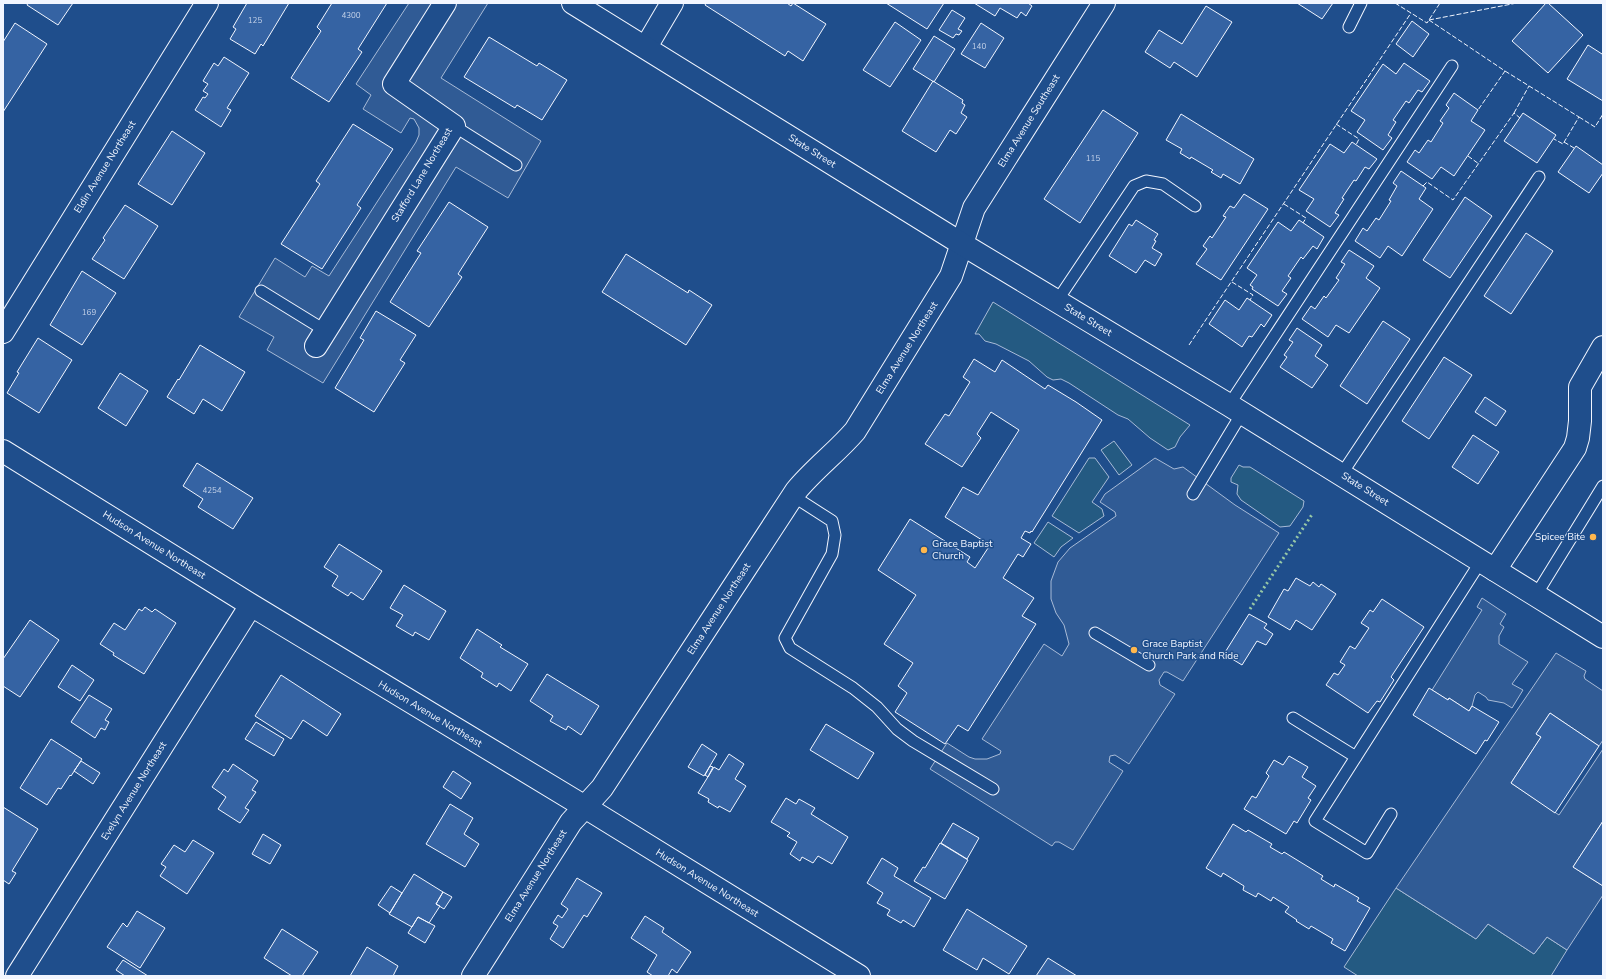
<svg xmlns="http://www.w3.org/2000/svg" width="1606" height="979" font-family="'Nunito Sans',sans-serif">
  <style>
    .green { fill: #245a82; stroke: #a8bbd7 }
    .parking { fill: #305b95; stroke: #a8bbd7 }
    .building { fill: #3563a3; stroke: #f2f6ff }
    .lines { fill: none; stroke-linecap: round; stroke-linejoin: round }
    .service-casing { stroke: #f2f6ff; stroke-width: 13 }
    .minor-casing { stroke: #f2f6ff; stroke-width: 24 }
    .secondary-casing { stroke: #f2f6ff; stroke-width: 24 }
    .service { stroke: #1f4e8c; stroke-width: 11 }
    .minor { stroke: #1f4e8c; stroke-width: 22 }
    .secondary { stroke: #1f4e8c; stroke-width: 22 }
    .hedge { stroke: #97c8a6; stroke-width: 3; stroke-dasharray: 2 3; stroke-linecap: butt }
    .fence { stroke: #f2f6ff; stroke-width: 1; stroke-dasharray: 5 2; stroke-linecap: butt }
    .poi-dot { fill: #ffb74d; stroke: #1f4e8c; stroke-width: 1.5 }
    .labels { text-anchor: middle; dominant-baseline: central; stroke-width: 3; stroke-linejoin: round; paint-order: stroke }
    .number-label { font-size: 8px; fill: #c3d1e8 }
    .street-label { font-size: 10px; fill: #f2f6ff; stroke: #1f4e8c }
    .poi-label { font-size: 10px; fill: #f2f6ff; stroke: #1f4e8c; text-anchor: start }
  </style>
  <rect width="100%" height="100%" fill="#1f4e8c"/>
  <!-- green -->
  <path class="green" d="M993,302L1190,425L1180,437L1175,447L1168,450L1150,438L1128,419L1118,415L1069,383L1061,379L1053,380L1047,377L1029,361L996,344L985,341L979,334H975Z
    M1114,441L1132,465L1119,475L1101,450Z
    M1089,458H1095L1109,477L1092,502L1102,509L1104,516L1079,533L1052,516Z
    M1239,465L1243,467H1250L1304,501L1303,507L1290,526L1280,527L1241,500L1237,494L1238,485L1231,482V478Z
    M1048,522L1073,538L1061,547L1054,557L1034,543Z
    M1396,888L1476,939L1488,924L1534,954L1547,937L1567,950L1551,976H1358L1344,967Z"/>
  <!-- parking -->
  <path class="parking" d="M409,3H488L441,78L541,141L508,198L456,167L323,383L267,350L274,337L239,317L275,258L305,277L312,266L329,276L416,142L419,135V128L414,119L410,118L401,133L363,109L371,95L356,84Z
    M1155,458L1174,469L1183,467L1235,505L1279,533L1183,681L1167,672H1164L1159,680L1160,685L1175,694L1129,764L1115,755L1110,756L1109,762L1123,771L1073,850L1059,842H1055L1052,846L930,769L947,743L969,757L975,759H987L1000,754L1001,751L982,739L1044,644L1062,656L1069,644L1064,625L1056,613L1051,599V581L1058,562L1070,548L1116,516L1115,512L1100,502L1105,494Z
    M1482,598L1506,614L1500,624L1504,627L1499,636V644L1528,662L1512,684L1523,690L1512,708L1504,703L1488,700L1486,697L1478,692L1475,695L1472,706L1469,711L1449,698L1448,700L1432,690L1482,610L1477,607Z
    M1556,653L1586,671L1584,676L1585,679L1603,691V740L1599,746L1550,713L1536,734L1541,737L1511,783L1559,815L1603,749V821L1573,867L1603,886V895L1567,950L1547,937L1534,954L1488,924L1476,939L1396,888Z"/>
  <!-- building -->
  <path class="building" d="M28,3H73L58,25L27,5Z
    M247,3H289L263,46L261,44L255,54L230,39L236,29L233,27Z
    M332,3H387L358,49L362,52L329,102L291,78L321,31L317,27Z
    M706,3H787L791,6L793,3L826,24L803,61L788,51L785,56L705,5Z
    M886,3H944L927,29Z
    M974,3H1028L1032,6L1026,16L1021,12L1017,18L1000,8L995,16Z
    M1297,3H1333L1322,19Z
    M1546,3H1548L1583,35L1548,73L1512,41Z
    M1206,6L1232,22L1197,77L1174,62L1170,68L1145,52L1159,30L1182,44Z
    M952,10L965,18L958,29L962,31L959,35L956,34L953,38L939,30Z
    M1412,21L1429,34L1413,57L1396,44Z
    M895,22L921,40L890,87L863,70Z
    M15,23L47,44L3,112V42Z
    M981,23L1004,38L985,68L961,54Z
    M934,36L955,49L934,82L913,69Z
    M489,37L537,66L539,63L567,80L542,120L517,105L515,108L464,77Z
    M1588,45L1602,54L1603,52V101L1567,79Z
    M224,57L249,73L227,108L231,110L221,127L195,110L203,97L205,98L208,94L203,91L208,84L203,81L214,63L218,66Z
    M1404,63L1430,81L1422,92L1418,90L1409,103L1406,101L1393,120L1396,122L1388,135L1392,138L1383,150L1357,132L1365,120L1351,111L1383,64L1396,74Z
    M933,81L963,100L962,103L965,105L961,113L967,117L956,134L950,130L936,152L902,131Z
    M1454,93L1478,110L1471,121L1485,130L1454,176L1441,167L1432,179L1407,162L1415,150L1419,153L1428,140L1431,142L1443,123L1440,121L1449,108L1446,105Z
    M1103,110L1138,133L1080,223L1044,199Z
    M1523,113L1556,135L1537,163L1504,141Z
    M1181,114L1254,159L1240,184L1223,174L1221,178L1211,172L1213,170L1191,157L1190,159L1180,153L1182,149L1166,140Z
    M353,124L393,149L357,205L361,208L322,269L281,244L320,184L316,181Z
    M172,131L205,153L172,205L138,184Z
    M1352,142L1377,159L1369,169L1365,167L1356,181L1354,180L1342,198L1344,199L1335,213L1339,215L1330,227L1306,211L1314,199L1299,190L1330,144L1344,153Z
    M1576,146L1603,165V173L1589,193L1558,172Z
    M1401,171L1426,188L1419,199L1433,209L1402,256L1388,246L1380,258L1355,241L1363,228L1367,231L1376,218L1379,220L1391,201L1389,200L1397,186L1393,183Z
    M1244,194L1268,209L1221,280L1196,264L1207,249L1203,246L1210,236L1212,238L1226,217L1223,216L1230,206L1234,208Z
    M1465,197L1492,216L1450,278L1423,260Z
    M449,202L488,227L458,274L462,277L429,327L390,302L421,253L417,251Z
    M125,205L158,226L124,279L92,259L105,240L103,238Z
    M1136,220L1158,234L1154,240L1156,241L1152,248L1162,254L1155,266L1145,260L1136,273L1109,256L1129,224L1132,226Z
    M1299,220L1324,237L1317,249L1313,246L1303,259L1301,257L1288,276L1291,278L1282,291L1287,294L1278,306L1252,289L1253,287L1250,285L1257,275L1247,268L1278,222L1291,231Z
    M1526,233L1553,251L1511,314L1484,296Z
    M1349,250L1374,266L1366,278L1380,288L1349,333L1336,325L1328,337L1302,319L1311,306L1315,309L1324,296L1326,298L1339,280L1336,278L1345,264L1341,262Z
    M626,254L688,293L689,290L712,305L686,345L602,292Z
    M82,271L116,293L82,345L50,325Z
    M1247,298L1272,315L1264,327L1261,324L1252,337L1249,336L1242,347L1209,324L1225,300L1239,310Z
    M376,311L416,335L400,360L405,363L374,412L335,388L364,340L360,338Z
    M1383,321L1410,339L1367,404L1340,386Z
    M1297,328L1322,345L1315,356L1328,365L1312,388L1280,367L1287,357L1284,355L1293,342L1289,340Z
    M38,338L72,360L39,413L7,393L19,373L17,372Z
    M200,345L245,372L222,411L203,399L194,414L167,397L178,379L179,380Z
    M1444,357L1472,375L1429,439L1402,421Z
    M974,359L995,372L1002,360L1045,389L1048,385L1076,402L1102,420L1032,532L1031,531L1030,533L1025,531L1021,538L1031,544L1023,557L1018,554L1003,578L1034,598L1022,616L1036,624L968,731L958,725L945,744L895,712L907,693L898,686L913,663L884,644L916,595L878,570L910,519L970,557L967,562L975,568L990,545L945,517L963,487L978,495L1019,430L991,412L977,434L981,438L962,467L925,444L945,414L949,416L970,382L963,377Z
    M120,373L148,391L126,426L98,408Z
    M1485,397L1506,411L1496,426L1475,412Z
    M1473,435L1499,452L1478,484L1452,467Z
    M197,463L253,498L233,529L198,507L203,499L183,486Z
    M339,544L382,571L363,600L351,592L348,596L332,586L338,576L324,567Z
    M1296,578L1310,586L1313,582L1319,587L1321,584L1336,594L1312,630L1296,620L1290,630L1268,617L1284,589L1288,591Z
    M404,585L446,611L429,640L415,632L413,636L396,626L403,615L390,608Z
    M1382,599L1424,627L1391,677L1394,680L1380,702L1377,701L1368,713L1326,685L1334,673L1338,675L1345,665L1340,662L1350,646L1355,649L1369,628L1361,623L1370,610L1373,612Z
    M145,607L152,612L155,609L176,623L144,674L113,655L114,653L100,644L114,623L125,630L139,609L142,611Z
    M1249,614L1267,624L1264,628L1273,634L1266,645L1257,641L1242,665L1224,654Z
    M30,620L59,640L20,697L3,686V659Z
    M477,629L502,645L500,647L528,664L511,691L499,683L497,687L481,677L483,673L460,658Z
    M72,665L94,680L80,701L58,687Z
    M547,674L599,706L581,735L568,726L566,730L550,721L553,716L530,701Z
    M281,675L341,714L327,736L303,720L291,739L255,716Z
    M1429,688L1448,700L1449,698L1469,711L1472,706L1499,722L1487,741L1485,740L1476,754L1413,715Z
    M89,695L112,709L105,720L109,722L105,730L101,728L95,738L71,722Z
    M1550,713L1599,746L1555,813L1511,783L1541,737L1536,734Z
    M256,722L284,739L274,756L245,739Z
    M826,724L874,753L858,779L810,750Z
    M51,739L82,759L71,776L70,775L61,789L58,788L47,805L20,788Z
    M702,744L717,754L704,776L688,767Z
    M729,754L744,764L735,779L746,786L730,812L719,806L718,808L708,802L709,799L698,793L714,767L719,770Z
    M1289,756L1308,767L1302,777L1316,786L1308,798L1311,800L1297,823L1294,821L1286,834L1244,809L1252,796L1256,798L1269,776L1266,773L1274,760L1283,765Z
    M81,761L100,773L93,784L74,771Z
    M233,764L258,781L252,790L256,792L245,808L249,810L240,823L218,809L226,797L212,787L224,769L228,772Z
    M710,766L713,767L708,777L705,775Z
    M453,771L471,783L461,799L443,787Z
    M786,798L796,804L799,799L815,808L811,814L848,837L832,864L818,856L813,863L802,857L800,861L790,854L797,842L787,836L790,833L771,822Z
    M450,804L473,818L464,834L479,844L465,867L426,844Z
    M3,807L38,829L12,871L16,873L9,884L3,880Z
    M1603,821V886L1573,867Z
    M953,823L979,838L967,859L941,843Z
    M1233,824L1246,832L1248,830L1272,844L1270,847L1282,854L1284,852L1323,876L1321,879L1334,887L1335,884L1359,898L1357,901L1370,908L1345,951L1331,943L1333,939L1311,926L1309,929L1296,921L1297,920L1285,912L1289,907L1273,897L1271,901L1258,893L1256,897L1243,890L1244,886L1223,873L1221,877L1206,868Z
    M263,834L281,845L270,864L252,854Z
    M193,840L214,853L187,894L160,876L166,867L161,864L174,845L185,852Z
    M940,843L968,860L945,899L914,881L923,867L925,868Z
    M882,858L898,868L894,876L931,898L914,927L903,920L901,923L887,915L890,910L877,903L883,893L867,883Z
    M414,874L443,892L436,904L440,906L429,923L418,917L412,927L389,914Z
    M577,878L602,893L587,917L584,915L563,948L550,939L558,926L553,923L558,915L562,918L568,909L561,904Z
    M391,886L402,893L390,913L378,905Z
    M443,892L452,897L444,909L436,904Z
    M967,909L1027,946L1009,974L983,958L977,970L943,950Z
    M137,911L165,928L140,968L107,947L123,923L127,927Z
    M645,916L664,928L662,932L691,952L677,973L672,969L668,976H653L647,972L657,955L631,938Z
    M418,917L435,926L425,943L408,933Z
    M282,929L318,952L302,976H292L264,958Z
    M367,947L398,966L393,976H348L349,975L350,976Z
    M1048,958L1077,976H1036Z
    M123,960L148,976H125L116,970Z"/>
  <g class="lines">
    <!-- service casing -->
    <g class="service-casing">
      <path id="service" d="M1349,27L1361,3
        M454,126L516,165
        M261,291L326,331
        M1057,301L1134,186L1146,181L1163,184L1195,206
        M1229,405L1452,66
        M1341,475L1539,177
        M1193,494L1242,413
        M793,496L832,521L835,535L832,554L785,638L790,648L853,688L877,707L897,729L913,741L993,789
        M1536,595L1603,486
        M1095,633L1149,665
        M1293,718L1356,757
        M1391,814L1367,853L1315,821L1481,561"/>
    </g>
    <!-- minor casing -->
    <g class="minor-casing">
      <path id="minor" d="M646,47L672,3
        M3,332L207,3
        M316,346L454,126L394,84L445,3
        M3,451L251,605L585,807L859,976
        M1495,570L1575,448L1578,438L1580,421V387L1603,347
        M17,976L251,605
        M473,976L571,822L602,788L796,491C814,469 837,452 855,431L951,276L974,208L1104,3"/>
    </g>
    <!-- secondary casing -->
    <g class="secondary-casing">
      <path id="secondary" d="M573,3L962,244L1229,405L1603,637"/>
    </g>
    <!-- service -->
    <use href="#service" class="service"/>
    <!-- minor -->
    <use href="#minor" class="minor"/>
    <!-- secondary -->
    <use href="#secondary" class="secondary"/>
    <!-- hedge -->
    <path class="hedge" d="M1250,609L1313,513"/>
    <!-- fence -->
    <path class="fence" d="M1395,3L1427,23L1440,3
      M1429,20L1505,71L1478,110
      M1429,20L1517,3
      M1505,71L1579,117L1563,144L1554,139
      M1514,113L1529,86
      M1579,117L1595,127L1603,114
      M1336,124L1359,139L1356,145
      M1564,142L1574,148
      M1468,156L1479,164
      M1423,186L1427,182L1453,200L1514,113L1520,118
      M1284,204L1306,218L1303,223
      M1232,282L1253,295L1250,300
      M1189,345L1411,13"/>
  </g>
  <!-- markers -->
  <g class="poi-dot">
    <circle cx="1593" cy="537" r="4"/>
    <circle cx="924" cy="550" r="4"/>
    <circle cx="1134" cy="650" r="4"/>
  </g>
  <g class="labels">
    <!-- number labels -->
    <g class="number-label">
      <text x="351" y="15">4300</text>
      <text x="255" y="20">125</text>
      <text x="979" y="46">140</text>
      <text x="1093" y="158">115</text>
      <text x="89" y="312">169</text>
      <text x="212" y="490">4254</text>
    </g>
    <!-- street labels -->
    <g class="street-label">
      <text transform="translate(1029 121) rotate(-58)">Elma Avenue Southeast</text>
      <text transform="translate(812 151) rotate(32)">State Street</text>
      <text transform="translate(105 167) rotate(-58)">Eldin Avenue Northeast</text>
      <text transform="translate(422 175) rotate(-59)">Stafford Lane Northeast</text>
      <text transform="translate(1088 320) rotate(31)">State Street</text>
      <text transform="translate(907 348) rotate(-58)">Elma Avenue Northeast</text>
      <text transform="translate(1365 489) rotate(32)">State Street</text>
      <text transform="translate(154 545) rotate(32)">Hudson Avenue Northeast</text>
      <text transform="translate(719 609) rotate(-57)">Elma Avenue Northeast</text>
      <text transform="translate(430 714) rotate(31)">Hudson Avenue Northeast</text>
      <text transform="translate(134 791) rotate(-58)">Evelyn Avenue Northeast</text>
      <text transform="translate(536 876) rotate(-58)">Elma Avenue Northeast</text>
      <text transform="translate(707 883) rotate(32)">Hudson Avenue Northeast</text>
    </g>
    <!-- poi labels -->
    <g class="poi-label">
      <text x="1585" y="537" text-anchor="end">Spicee Bite</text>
      <text x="932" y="544">Grace Baptist<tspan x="932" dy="12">Church</tspan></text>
      <text x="1142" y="644">Grace Baptist<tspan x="1142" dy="12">Church Park and Ride</tspan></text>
    </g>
  </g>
  <!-- border -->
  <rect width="1606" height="979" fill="none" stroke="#f2f6ff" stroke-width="8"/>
</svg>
